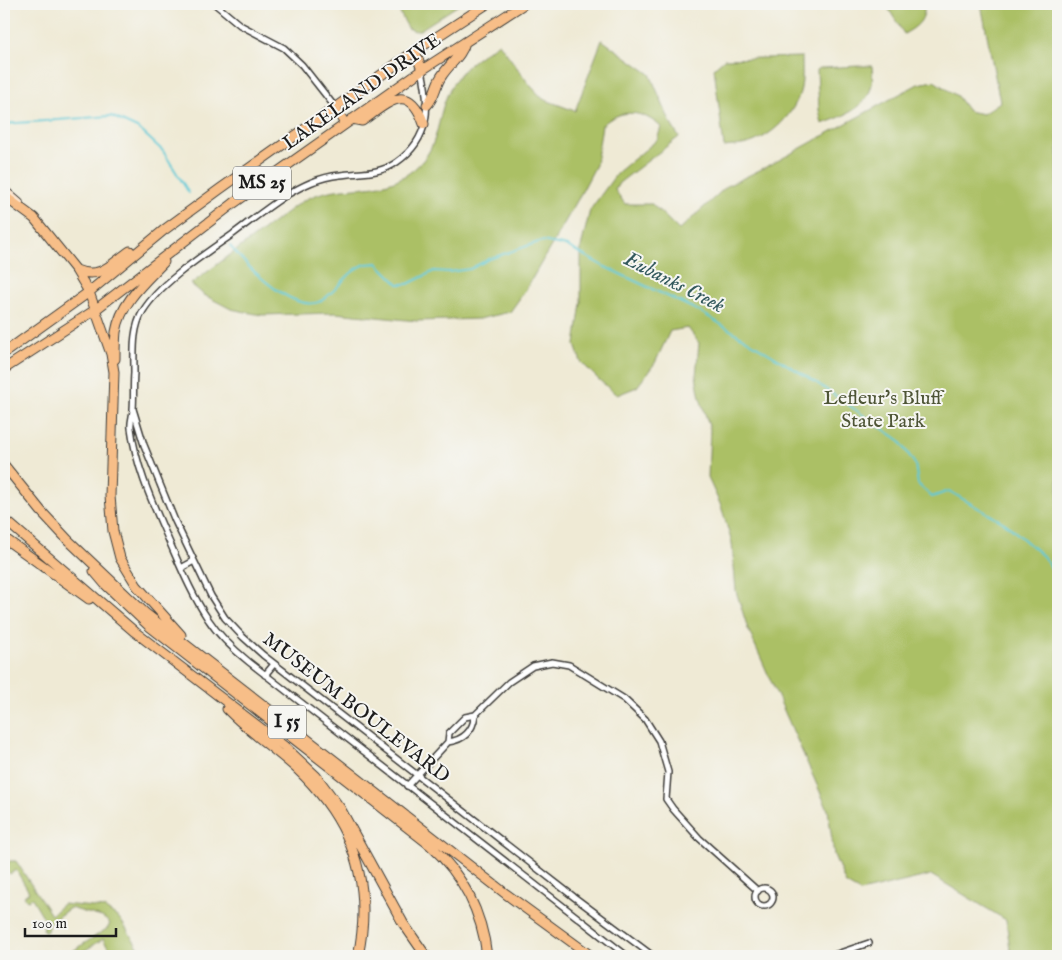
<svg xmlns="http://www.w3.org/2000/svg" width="1062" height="960" font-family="'IM FELL English',serif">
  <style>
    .green { fill: #abc065; stroke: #646e40 }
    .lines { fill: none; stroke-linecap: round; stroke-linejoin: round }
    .stream { stroke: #5dc9d6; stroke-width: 2 }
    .street-casing { stroke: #3c3b38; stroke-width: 8 }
    .secondary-casing { stroke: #3c3b38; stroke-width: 10 }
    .highway-casing { stroke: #3c3b38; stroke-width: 11 }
    .street { stroke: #fff; stroke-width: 5 }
    .secondary { stroke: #fce5cf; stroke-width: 8 }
    .highway { stroke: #f7be88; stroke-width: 9 }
    .labels { text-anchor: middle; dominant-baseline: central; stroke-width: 4; stroke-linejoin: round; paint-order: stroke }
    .shield { fill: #f6f6f2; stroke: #5d5d5c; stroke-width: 1 }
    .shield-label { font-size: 19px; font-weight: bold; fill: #1c1c1c }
    .street-label { font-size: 20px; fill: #1c1c1c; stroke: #f6f6f2 }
    .park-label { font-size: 20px; fill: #4e5536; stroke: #f6f6f2 }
    .water-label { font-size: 21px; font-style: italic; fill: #33595d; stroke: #f6f6f2 }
  </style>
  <rect width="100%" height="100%" fill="#f6f6f2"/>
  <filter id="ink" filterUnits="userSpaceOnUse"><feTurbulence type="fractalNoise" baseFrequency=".02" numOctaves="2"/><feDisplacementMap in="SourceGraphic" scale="10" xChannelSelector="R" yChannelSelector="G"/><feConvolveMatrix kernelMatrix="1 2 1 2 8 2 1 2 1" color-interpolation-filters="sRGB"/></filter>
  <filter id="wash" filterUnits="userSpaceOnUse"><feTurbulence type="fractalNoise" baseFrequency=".0096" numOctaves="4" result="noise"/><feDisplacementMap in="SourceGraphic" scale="20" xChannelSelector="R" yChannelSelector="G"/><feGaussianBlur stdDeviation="1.12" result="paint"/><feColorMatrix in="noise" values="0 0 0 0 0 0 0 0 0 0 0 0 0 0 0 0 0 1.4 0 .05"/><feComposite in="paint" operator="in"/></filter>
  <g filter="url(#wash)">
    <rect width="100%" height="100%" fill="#efead5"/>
    <!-- green -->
    <path class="green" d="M395,4H460L420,30L415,31L408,28Z
      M752,4H810C792,15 771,14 752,4Z
      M889,4H924C926,20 917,27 904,34L888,8Z
      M981,4H1058V956H1011L1006,920L931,875L860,892L846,884L834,855L828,810L748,629L736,591L732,543L721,506L708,478L710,429L700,398L696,376L699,343L688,328L670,331L655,363L637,387L617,395L598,379L581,362L575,345L581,303V247L590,210L617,173L657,140L661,127C642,110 622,108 602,125L596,165L577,201L525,291L510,312L479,319L417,321L335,313L261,315L231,309L204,295L191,284C217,264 244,245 270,225C283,216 296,203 311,197C344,182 377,195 409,173C443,149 434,120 450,89C460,68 480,56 499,43L529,84L543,99L575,111L602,40L650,74L671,124L679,137L619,183L615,190L625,204H652L679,230L727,186L770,165L918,84L934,81L957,96L968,111L983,114L1000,102Z
      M802,57C802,68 803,78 801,88C796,113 772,137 747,144C740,146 731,146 724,147L714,68L724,59Z
      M859,66H872C877,104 852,113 822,124L819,110L817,70L820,68Z
      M10,861H16L51,915L63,904L104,908L120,919L144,956H132L128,951L124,953L125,955L114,956L103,939L76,956H65L108,928L110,923L102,917L70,908L49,923L47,931L45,932L43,930L45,920L32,898L27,900L24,896L29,892L16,870L10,874L5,869L4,870V865Z"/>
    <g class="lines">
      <!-- stream -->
      <path class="stream" d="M4,124L111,116L139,129L163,151L189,193
        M230,246C246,265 297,319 324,299C338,289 349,270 366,264C369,263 374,264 377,263L398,284H408L434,271L449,272L470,269L489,259L542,241L567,246L603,266L699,311L814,381L899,440L915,464L918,484L932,497L949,491L1006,524L1043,556L1058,578"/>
    </g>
  </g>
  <g filter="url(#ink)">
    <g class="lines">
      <!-- street casing -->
      <g class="street-casing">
        <path id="street" d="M215,4L240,25L284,48L302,65L335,107
          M422,70C430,106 431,138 397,162C379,175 360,172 340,175C319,177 302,186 285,196C267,208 250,221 233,234C206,253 160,283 143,311C132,329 134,352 134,373C133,385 134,397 133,409C133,415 130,422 131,428C136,468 153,504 169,541C181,568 192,595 208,619C219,636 233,649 249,662L627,956
          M133,409L144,445L175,521L211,596L225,618L243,637L263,655L574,897L653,956
          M181,568L194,561
          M265,675L274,664
          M448,742C464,740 473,731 475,715
          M407,786L448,742L449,733L465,717L475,715L509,682L533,666L552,662L569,665L624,699L645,719L659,741L668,772L666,799L673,809L699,838L758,891
          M755 897a9 9 0 1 1 18 0a9 9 0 1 1-18 0Z
          M831,956L869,943"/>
      </g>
      <!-- secondary casing -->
      <g class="secondary-casing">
        <path id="secondary" d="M4,190L19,203"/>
      </g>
      <!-- highway casing -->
      <g class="highway-casing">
        <path id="highway" d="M415,51L422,70
          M427,105C435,97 435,86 441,77C449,64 462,56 465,42
          M335,107L345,124
          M352,119L362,121C389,102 409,81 424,124
          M4,196L34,218L76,270L89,292L111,354L114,372L110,496L113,531L120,558L137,586L181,635
          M76,270C100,280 111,264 130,251
          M4,353L89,292L164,230L220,189L415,51L487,4
          M115,359C115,350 115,341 116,332C121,302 145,282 164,262
          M4,369L95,310L234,203L422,70L524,4
          M4,465L41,511L68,540L145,613L506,894L591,956
          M4,519L135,632L284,746L316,776L340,808L403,923L426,956
          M4,538L89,599
          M94,571L105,584L149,626L430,845C463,875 482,912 487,956
          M227,709C248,731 274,748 297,769C351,820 374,882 358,956"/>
      </g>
      <!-- street -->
      <use href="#street" class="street"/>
      <!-- secondary -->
      <use href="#secondary" class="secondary"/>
      <!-- highway -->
      <use href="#highway" class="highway"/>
    </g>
  </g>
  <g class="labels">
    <!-- shield labels -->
    <g class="shield">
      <rect x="233" y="166.5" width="58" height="33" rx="4"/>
      <rect x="268" y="705.5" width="38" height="33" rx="4"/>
    </g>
    <g class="shield-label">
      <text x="262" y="183">MS 25</text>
      <text x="287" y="722">I 55</text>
    </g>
    <!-- street labels -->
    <g class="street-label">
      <text transform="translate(362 92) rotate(-35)">LAKELAND DRIVE</text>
      <text transform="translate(356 708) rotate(38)">MUSEUM BOULEVARD</text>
    </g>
    <!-- park labels -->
    <g class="park-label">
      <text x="883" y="398">Lefleur's Bluff<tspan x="883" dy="23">State Park</tspan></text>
    </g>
    <!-- water labels -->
    <g class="water-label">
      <text transform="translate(674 283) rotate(27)">Eubanks Creek</text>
    </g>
  </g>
  <!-- margin -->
  <rect width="1062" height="960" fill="none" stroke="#f6f6f2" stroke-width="20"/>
  <!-- scale -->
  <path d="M25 928v8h91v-8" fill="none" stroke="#1c1c1c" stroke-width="2.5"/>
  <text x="32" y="928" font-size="15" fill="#1c1c1c" stroke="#f6f6f2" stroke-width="4" paint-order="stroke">100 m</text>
</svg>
